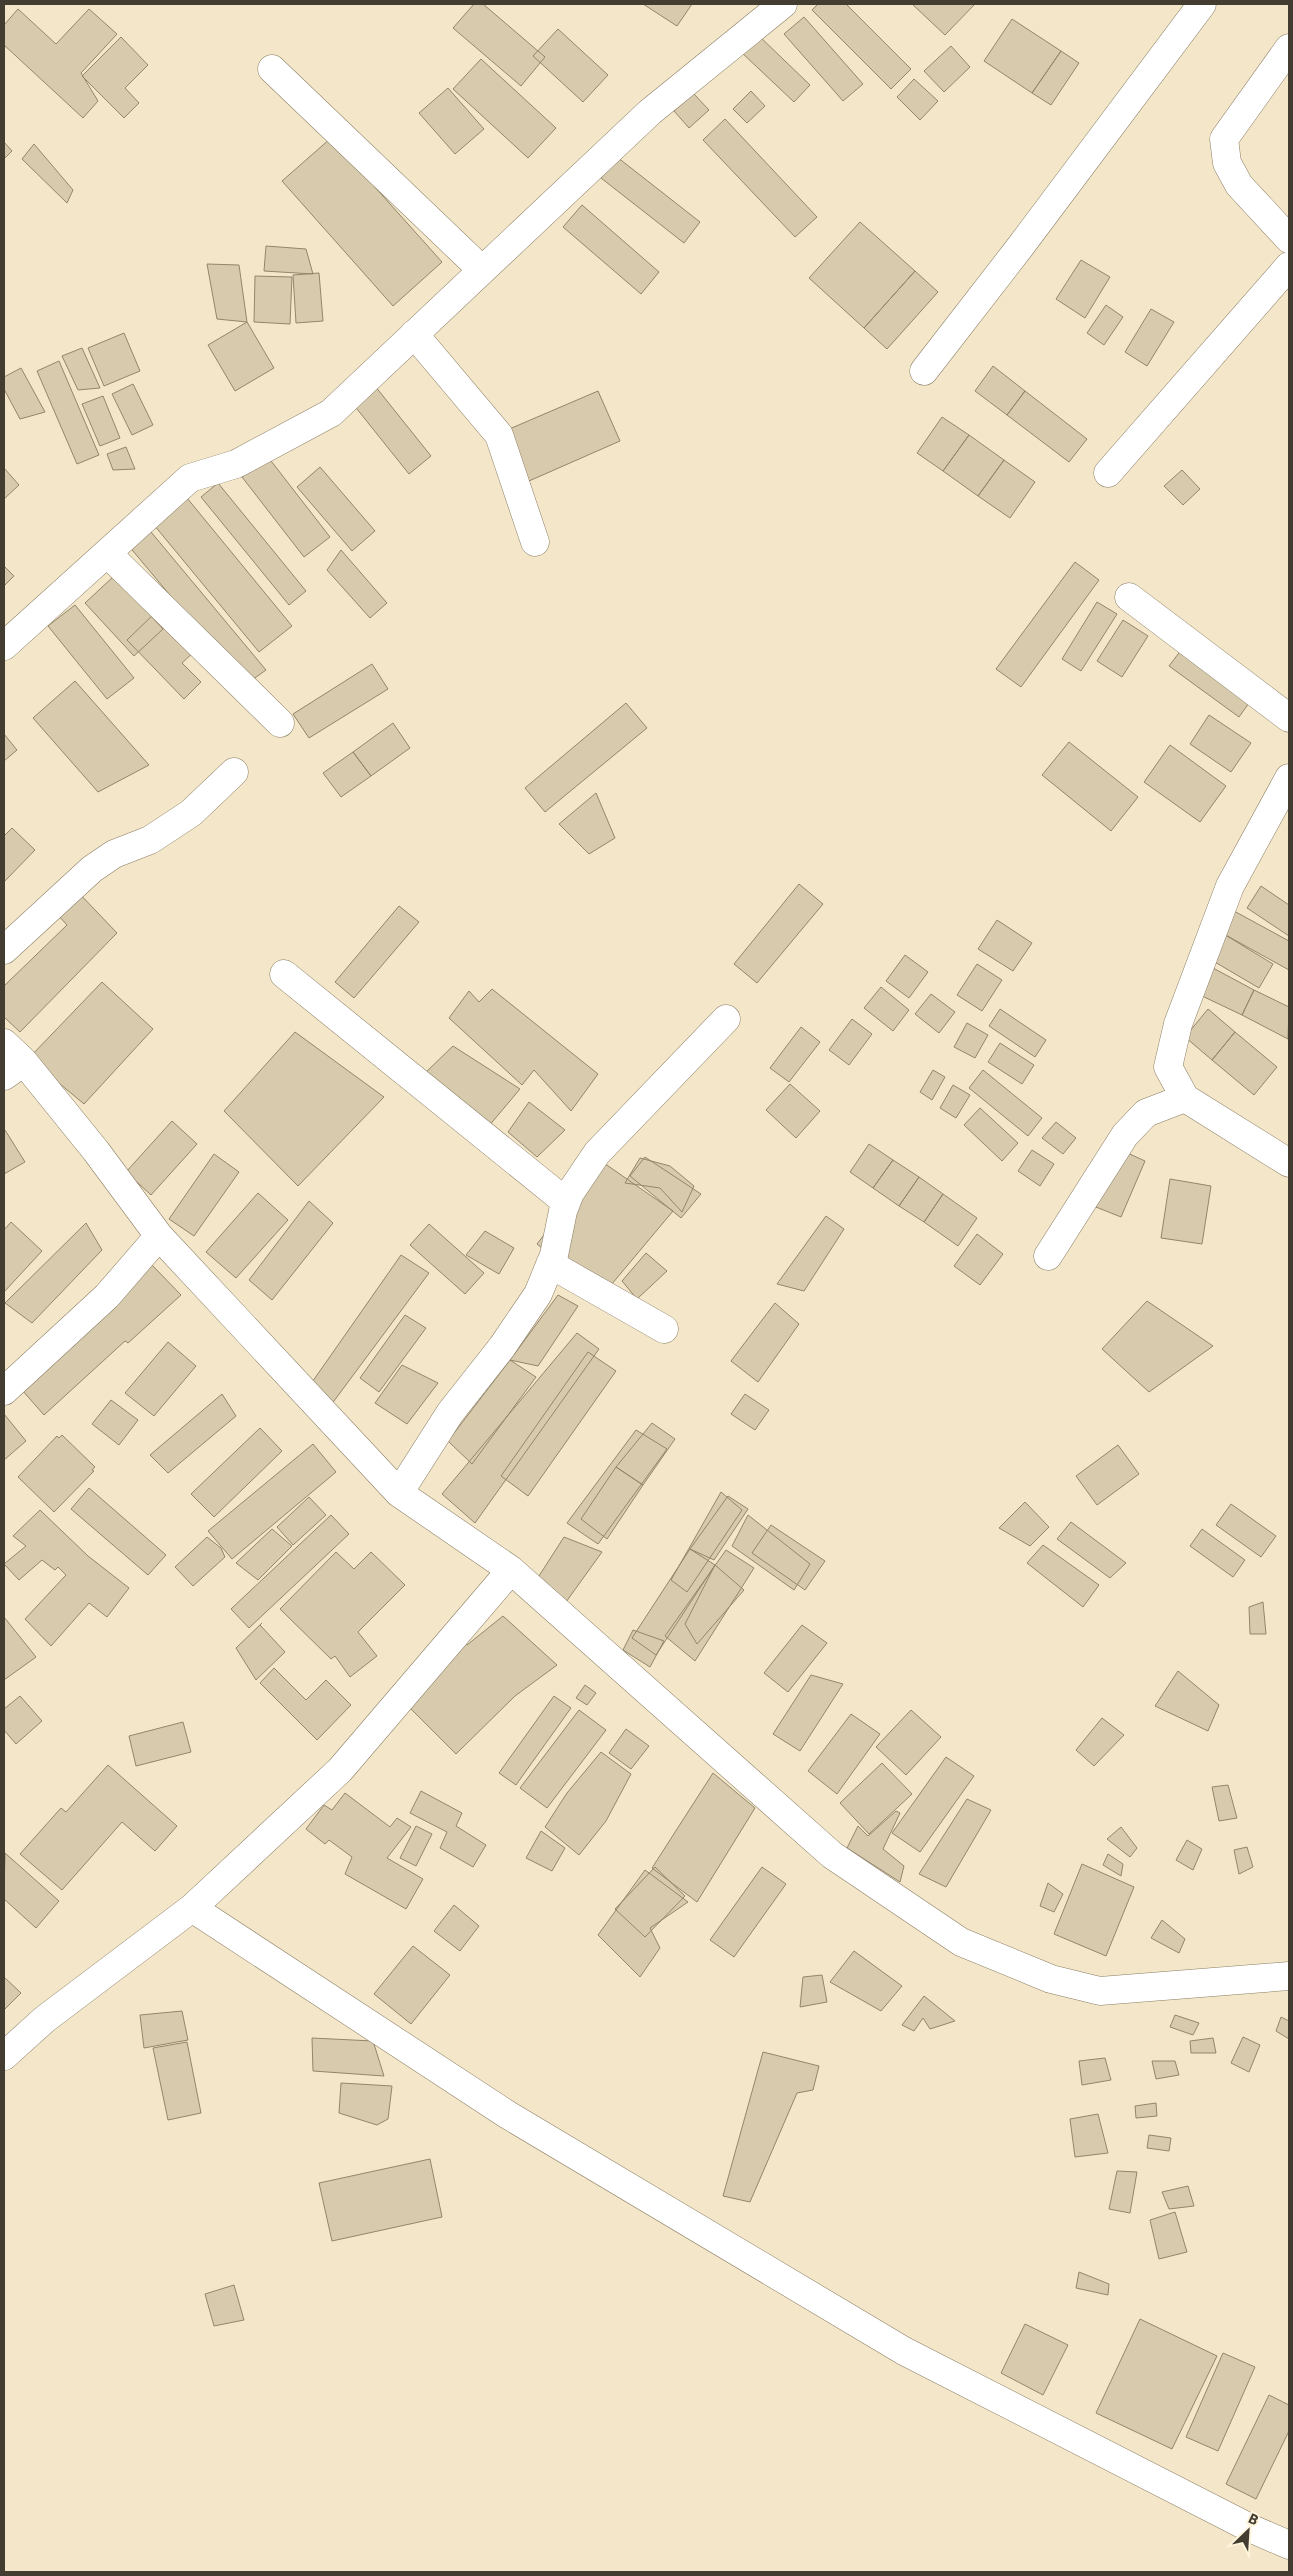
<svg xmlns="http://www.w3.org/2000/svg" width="1293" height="2576" font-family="'Open Sans',sans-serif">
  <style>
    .building { fill: #d7caad; stroke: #93866b }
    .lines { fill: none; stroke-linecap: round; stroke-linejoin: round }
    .street-casing { stroke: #8a7d63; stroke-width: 29 }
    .street { stroke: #fff; stroke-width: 28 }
  </style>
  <rect width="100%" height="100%" fill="#f4e6c9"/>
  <!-- building -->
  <path class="building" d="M474,4H483L545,57L521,86L453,28Z
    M643,4H692L677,26Z
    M818,4H846L911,69L891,89L812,10Z
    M912,4H975L945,35Z
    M18,9L56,44L89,9L117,34L81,73L98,101L83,118L4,45V25Z
    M804,17L863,84L843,101L784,34Z
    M1012,19L1061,51L1032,93L984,61Z
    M558,29L608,75L583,102L533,56Z
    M758,35L810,85L794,102L741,52Z
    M121,37L148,65L125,88L139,103L124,118L82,76Z
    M951,46L970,67L944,92L924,71Z
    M1061,51L1079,63L1051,105L1032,93Z
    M481,59L556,128L528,158L453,89Z
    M914,79L938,101L920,120L897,97Z
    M448,88L484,129L455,154L419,113Z
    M751,91L765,106L747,123L733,109Z
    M693,93L709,110L689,128L674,111Z
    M725,119L817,217L795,237L703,140Z
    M331,138L442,262L393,306L282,181Z
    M4,142L12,151L4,159Z
    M34,144L73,190L67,203L22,159Z
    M617,157L700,222L684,243L601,178Z
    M582,205L659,272L641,294L563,227Z
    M860,222L915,271L864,328L809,278Z
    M266,246L306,249L313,274L264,271Z
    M1081,260L1110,277L1085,318L1056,299Z
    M207,264L239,265L247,322L217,319Z
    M915,271L938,292L887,349L864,328Z
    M319,273L323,321L296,323L293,275Z
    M255,276L292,277L290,324L254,322Z
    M1106,305L1123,317L1104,345L1087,333Z
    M1151,309L1174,322L1147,366L1125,352Z
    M247,322L274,368L235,391L208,345Z
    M124,333L140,371L104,386L88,348Z
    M82,348L100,388L78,390L62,356Z
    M59,361L99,455L77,464L37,371Z
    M993,366L1025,391L1007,415L975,391Z
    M21,368L45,412L20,419L4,389V377Z
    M133,384L153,425L132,435L112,394Z
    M375,386L431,456L409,474L353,404Z
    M598,391L620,441L529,481L507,430Z
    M1025,391L1087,439L1069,462L1007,415Z
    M103,396L120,438L100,446L82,404Z
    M942,417L969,435L943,471L917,453Z
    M969,435L1004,460L978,496L943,471Z
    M126,447L135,469L113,470L107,454Z
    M268,457L330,537L304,557L242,477Z
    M1004,460L1035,482L1010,518L978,496Z
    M320,467L375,531L352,551L297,487Z
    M4,468L19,485L4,499Z
    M1182,470L1200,489L1183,505L1164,486Z
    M218,483L306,591L289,605L201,497Z
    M187,498L292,626L259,652L154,525Z
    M146,526L266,670L245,685L128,545Z
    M341,550L387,603L370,618L327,570Z
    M1075,562L1099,580L1021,687L996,669Z
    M4,566L14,576L4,586Z
    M114,576L163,629L134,656L85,603Z
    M1097,602L1117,614L1081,671L1062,659Z
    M75,605L134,678L107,699L48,626Z
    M158,610L196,650L182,663L201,682L184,699L127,640Z
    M1123,620L1148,636L1122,677L1097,661Z
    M1185,645L1254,696L1239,717L1169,666Z
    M372,664L388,689L309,738L293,714Z
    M75,681L149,765L98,792L33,718Z
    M626,703L647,728L545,812L525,788Z
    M1209,715L1251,743L1231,772L1190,744Z
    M393,723L410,748L371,776L353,752Z
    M4,734L17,750L4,761Z
    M1069,742L1138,797L1111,831L1042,775Z
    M1170,745L1226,786L1200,822L1144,782Z
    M353,752L371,776L341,797L323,773Z
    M596,793L615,838L589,854L559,824Z
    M12,828L35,850L4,882V836Z
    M799,884L823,904L757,983L734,964Z
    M1261,886L1289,905V936L1247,908Z
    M76,890L117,933L20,1032L4,1017V986L67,925L56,913Z
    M399,906L419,922L354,998L335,982Z
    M1234,911L1289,941V970L1222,933Z
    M997,920L1032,943L1013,971L978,949Z
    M1222,933L1273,964L1259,988L1208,958Z
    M905,955L928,972L909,998L886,981Z
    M977,964L1002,980L982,1011L957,995Z
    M1213,968L1254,990L1242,1015L1200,995Z
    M102,982L153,1029L84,1104L29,1058Z
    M881,987L909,1010L893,1031L864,1008Z
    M492,989L598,1074L571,1111L534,1070L522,1085L449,1018L469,991L479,1002Z
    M1254,990L1289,1007L1288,1039L1242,1015Z
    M931,994L955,1012L939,1033L915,1014Z
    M1000,1009L1046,1040L1035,1057L989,1026Z
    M1208,1009L1235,1032L1212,1060L1185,1037Z
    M852,1019L872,1034L849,1065L829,1050Z
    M967,1023L988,1035L975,1058L954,1047Z
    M801,1027L820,1042L789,1082L770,1068Z
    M295,1032L384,1097L298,1186L224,1111Z
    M1235,1032L1277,1067L1254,1095L1212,1060Z
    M1000,1043L1034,1065L1022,1084L988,1062Z
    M453,1046L520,1089L488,1127L423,1075Z
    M933,1070L945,1077L932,1100L920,1092Z
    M983,1070L1042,1118L1028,1136L969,1088Z
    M790,1084L820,1111L796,1138L766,1110Z
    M953,1085L970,1095L956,1118L940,1108Z
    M529,1102L565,1130L537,1157L508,1132Z
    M980,1108L1018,1143L1002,1161L964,1125Z
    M172,1121L197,1144L151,1195L126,1172Z
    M1056,1122L1076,1138L1063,1154L1042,1138Z
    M5,1130L25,1162L4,1174V1131Z
    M869,1144L893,1160L873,1188L850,1172Z
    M1032,1150L1054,1164L1040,1186L1018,1171Z
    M1121,1150L1145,1161L1121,1217L1096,1207Z
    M214,1154L239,1172L194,1236L169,1219Z
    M645,1157L701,1194L681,1218L630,1176Z
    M640,1158L670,1166L694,1186L682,1212L660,1188L625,1183Z
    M893,1160L919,1177L899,1206L873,1188Z
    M601,1161L673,1211L601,1297L537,1244Z
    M919,1177L943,1194L924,1222L899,1206Z
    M1170,1179L1211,1186L1202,1244L1161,1238Z
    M258,1193L288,1220L236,1278L206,1252Z
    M943,1194L977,1218L958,1246L924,1222Z
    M309,1201L333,1223L272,1300L249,1280Z
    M826,1216L844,1229L804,1291L777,1284Z
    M11,1222L42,1251L4,1292V1230Z
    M86,1223L102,1250L32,1323L5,1303Z
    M429,1224L484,1273L465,1294L410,1245Z
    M485,1231L514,1248L499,1274L466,1255Z
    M977,1234L1003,1254L980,1285L954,1266Z
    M646,1253L667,1271L637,1299L622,1281Z
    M401,1255L429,1273L331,1405L308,1388Z
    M152,1265L181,1295L128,1343L125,1341L44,1415L22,1390Z
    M558,1295L578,1306L538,1366L510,1360Z
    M1147,1301L1213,1346L1149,1392L1102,1349Z
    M775,1303L799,1324L758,1382L731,1361Z
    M405,1315L426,1328L379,1392L360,1378Z
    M577,1333L599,1349L475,1523L442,1494Z
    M168,1342L196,1366L154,1416L125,1393Z
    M588,1352L616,1371L528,1496L501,1476Z
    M510,1360L536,1377L472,1464L448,1441Z
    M402,1365L438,1383L407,1424L375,1403Z
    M222,1394L236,1416L168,1473L150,1455Z
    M745,1394L769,1410L755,1430L731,1414Z
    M111,1400L138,1420L119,1445L92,1424Z
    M4,1414L26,1441L4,1460Z
    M652,1423L675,1439L643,1485L616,1467Z
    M260,1428L282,1451L214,1517L191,1494Z
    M636,1430L667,1449L598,1544L567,1523Z
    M62,1435L95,1467L92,1470L94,1471L54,1512L18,1477L57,1436L59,1438Z
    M313,1444L336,1472L232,1559L208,1531Z
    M1118,1445L1139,1474L1097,1505L1076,1476Z
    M616,1467L643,1485L607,1539L581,1519Z
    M89,1488L166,1555L148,1575L71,1509Z
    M721,1492L742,1510L687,1592L671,1580Z
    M728,1496L748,1509L714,1560L690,1549Z
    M309,1497L326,1515L293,1545L277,1527Z
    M1025,1502L1049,1527L1030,1546L999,1528Z
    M1231,1504L1276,1536L1261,1557L1216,1525Z
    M40,1510L88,1556L129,1588L107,1617L89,1603L51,1646L25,1619L66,1575L58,1567L55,1570L42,1560L19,1580L4,1564L26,1546L13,1536Z
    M331,1515L349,1534L249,1628L231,1609Z
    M748,1515L810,1564L794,1590L732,1546Z
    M1071,1522L1126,1563L1110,1578L1057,1539Z
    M771,1525L825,1561L805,1590L752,1553Z
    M272,1529L292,1546L258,1580L236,1563Z
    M1202,1529L1245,1560L1233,1577L1190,1546Z
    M207,1537L221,1548L225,1557L193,1586L175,1567Z
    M564,1537L602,1552L566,1602L537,1579Z
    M1043,1545L1099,1585L1083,1607L1027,1563Z
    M690,1549L715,1565L656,1655L632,1638Z
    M726,1550L754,1568L695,1661L665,1636Z
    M336,1552L354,1569L371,1552L405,1585L358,1632L377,1656L350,1677L335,1656L331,1659L280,1609Z
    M715,1565L744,1590L697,1644L685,1624Z
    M1263,1602L1266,1634H1250L1249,1607Z
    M503,1616L557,1665L515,1696L456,1754L405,1703L465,1642L467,1645Z
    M4,1617L36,1657L4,1680Z
    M262,1623L260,1625L285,1652L256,1680L236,1648Z
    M802,1625L827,1643L788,1692L764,1673Z
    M633,1630L664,1641L650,1667L623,1650Z
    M274,1668L306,1700L326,1680L351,1705L317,1740L260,1683Z
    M1178,1671L1219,1705L1208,1731L1155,1706Z
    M811,1675L843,1684L800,1751L773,1734Z
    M585,1685L596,1693L587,1705L576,1698Z
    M20,1696L42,1721L16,1744L4,1730V1709Z
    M554,1696L571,1708L516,1785L499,1773Z
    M579,1710L606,1730L547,1808L520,1788Z
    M911,1710L941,1737L906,1775L876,1747Z
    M851,1714L880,1734L837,1794L808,1771Z
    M1102,1718L1124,1735L1094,1766L1076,1750Z
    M183,1722L191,1752L136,1766L129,1736Z
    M626,1729L649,1746L631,1769L609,1753Z
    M601,1752L631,1774L606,1821L579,1855L545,1827L567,1793Z
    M946,1757L974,1776L920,1852L892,1833Z
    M882,1763L912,1794L869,1834L840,1803Z
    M108,1765L177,1826L155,1851L122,1822L62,1890L20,1854L61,1808L66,1812Z
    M713,1773L755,1808L697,1902L652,1868Z
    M1228,1785L1237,1818L1219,1821L1212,1787Z
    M421,1791L462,1813L456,1826L486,1845L473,1867L440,1848L447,1832L410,1813Z
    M345,1793L390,1827L397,1818L411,1827L387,1858L423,1879L406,1909L345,1874L352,1857L329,1840L325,1844L306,1829L324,1805L332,1810Z
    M967,1799L991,1810L946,1887L919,1874Z
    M896,1811L900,1813L883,1849L904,1866L900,1882L847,1848L858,1826L868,1836Z
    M416,1826L432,1834L416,1866L400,1858Z
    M1121,1827L1137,1848L1130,1857L1107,1839Z
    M541,1831L565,1848L552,1871L526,1858Z
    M1187,1840L1202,1849L1193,1870L1176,1860Z
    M1247,1847L1253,1867L1239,1874L1234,1850Z
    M5,1853L59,1901L36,1928L4,1899Z
    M1108,1854L1123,1864L1121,1876L1103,1865Z
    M1082,1864L1134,1887L1106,1956L1054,1934Z
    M655,1867L685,1896L645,1937L615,1909Z
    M762,1867L786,1884L734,1957L710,1940Z
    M645,1870L688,1902L650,1928L660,1948L640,1977L598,1935Z
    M1048,1883L1063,1894L1054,1912L1040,1906Z
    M454,1905L479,1926L460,1951L434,1931Z
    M1162,1920L1185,1939L1179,1953L1151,1938Z
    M413,1946L450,1975L411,2024L374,1994Z
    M854,1951L902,1986L881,2011L830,1982Z
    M822,1975L827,2002L800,2007L803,1977Z
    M4,1977L21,1993L4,2010Z
    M924,1996L955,2021L930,2029L923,2018L914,2031L902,2025Z
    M182,2011L188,2040L144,2048L140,2015Z
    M1175,2015L1199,2023L1193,2035L1170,2027Z
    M1281,2017L1289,2021V2039L1276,2031Z
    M1243,2037L1260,2045L1249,2072L1231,2063Z
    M312,2038L373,2041L384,2076L313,2071Z
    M1213,2038L1216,2053H1191L1190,2041Z
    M187,2042L201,2113L168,2120L153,2048Z
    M763,2052L819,2066L813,2090L797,2093L750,2202L723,2196Z
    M1105,2058L1111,2080L1082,2085L1079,2061Z
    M1152,2061H1175L1179,2075L1156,2079Z
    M341,2083L392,2086L388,2119L377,2125L339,2113Z
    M1156,2103L1157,2116L1136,2118L1135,2106Z
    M1098,2114L1108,2153L1075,2157L1070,2119Z
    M1149,2135L1171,2138L1169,2151L1147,2148Z
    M430,2159L442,2217L332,2241L319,2183Z
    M1117,2171L1137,2172L1130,2213L1109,2209Z
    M1188,2186L1194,2206L1169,2209L1162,2192Z
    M1175,2212L1187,2252L1159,2259L1150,2220Z
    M1079,2272L1109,2284L1108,2295L1076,2288Z
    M234,2285L244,2320L214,2326L205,2294Z
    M1140,2319L1217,2356L1172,2449L1096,2413Z
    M1025,2324L1068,2345L1043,2395L1001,2373Z
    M1223,2353L1255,2367L1218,2451L1186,2437Z
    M1269,2395L1289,2405V2431L1256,2499L1226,2484Z"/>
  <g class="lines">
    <!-- street casing -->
    <g class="street-casing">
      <path id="street" d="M1289,48L1224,139L1227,163L1239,185L1289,239
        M272,69L482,270
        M414,334L499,435L535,542
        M924,371L1020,247L1202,4
        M1108,473L1289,266
        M107,553L280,723
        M1129,597L1289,718
        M4,646L190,478L236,464L331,413L650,112L783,4
        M1289,778L1230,886L1178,1024L1168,1067L1185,1098L1289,1163
        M4,950L92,869L114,854L150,840L191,813L234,772
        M284,974L566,1202
        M4,1043L24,1062L96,1151L159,1236L399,1493L511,1570L832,1855L961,1942L1051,1979L1100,1991L1289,1976
        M4,1076L24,1062
        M1048,1256L1125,1135L1146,1113L1185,1098
        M550,1264L664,1329
        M4,1391L107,1296L159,1236
        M399,1493L450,1413L502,1347L538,1294L554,1255L563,1211L570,1193L597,1153L726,1019
        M192,1908L508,2115L904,2351L1252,2529L1289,2545
        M4,2056L45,2019L192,1908L340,1770L511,1570"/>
    </g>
    <!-- street -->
    <use href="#street" class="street"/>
  </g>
  <!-- border -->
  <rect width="1293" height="2576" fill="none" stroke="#423c31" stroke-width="10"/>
  <!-- north arrow -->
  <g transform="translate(1248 2531) rotate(25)" stroke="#fff4dc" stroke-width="4" paint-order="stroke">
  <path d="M0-4L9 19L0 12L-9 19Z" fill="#423c31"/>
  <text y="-8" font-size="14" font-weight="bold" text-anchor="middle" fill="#423c31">B</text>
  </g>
</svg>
